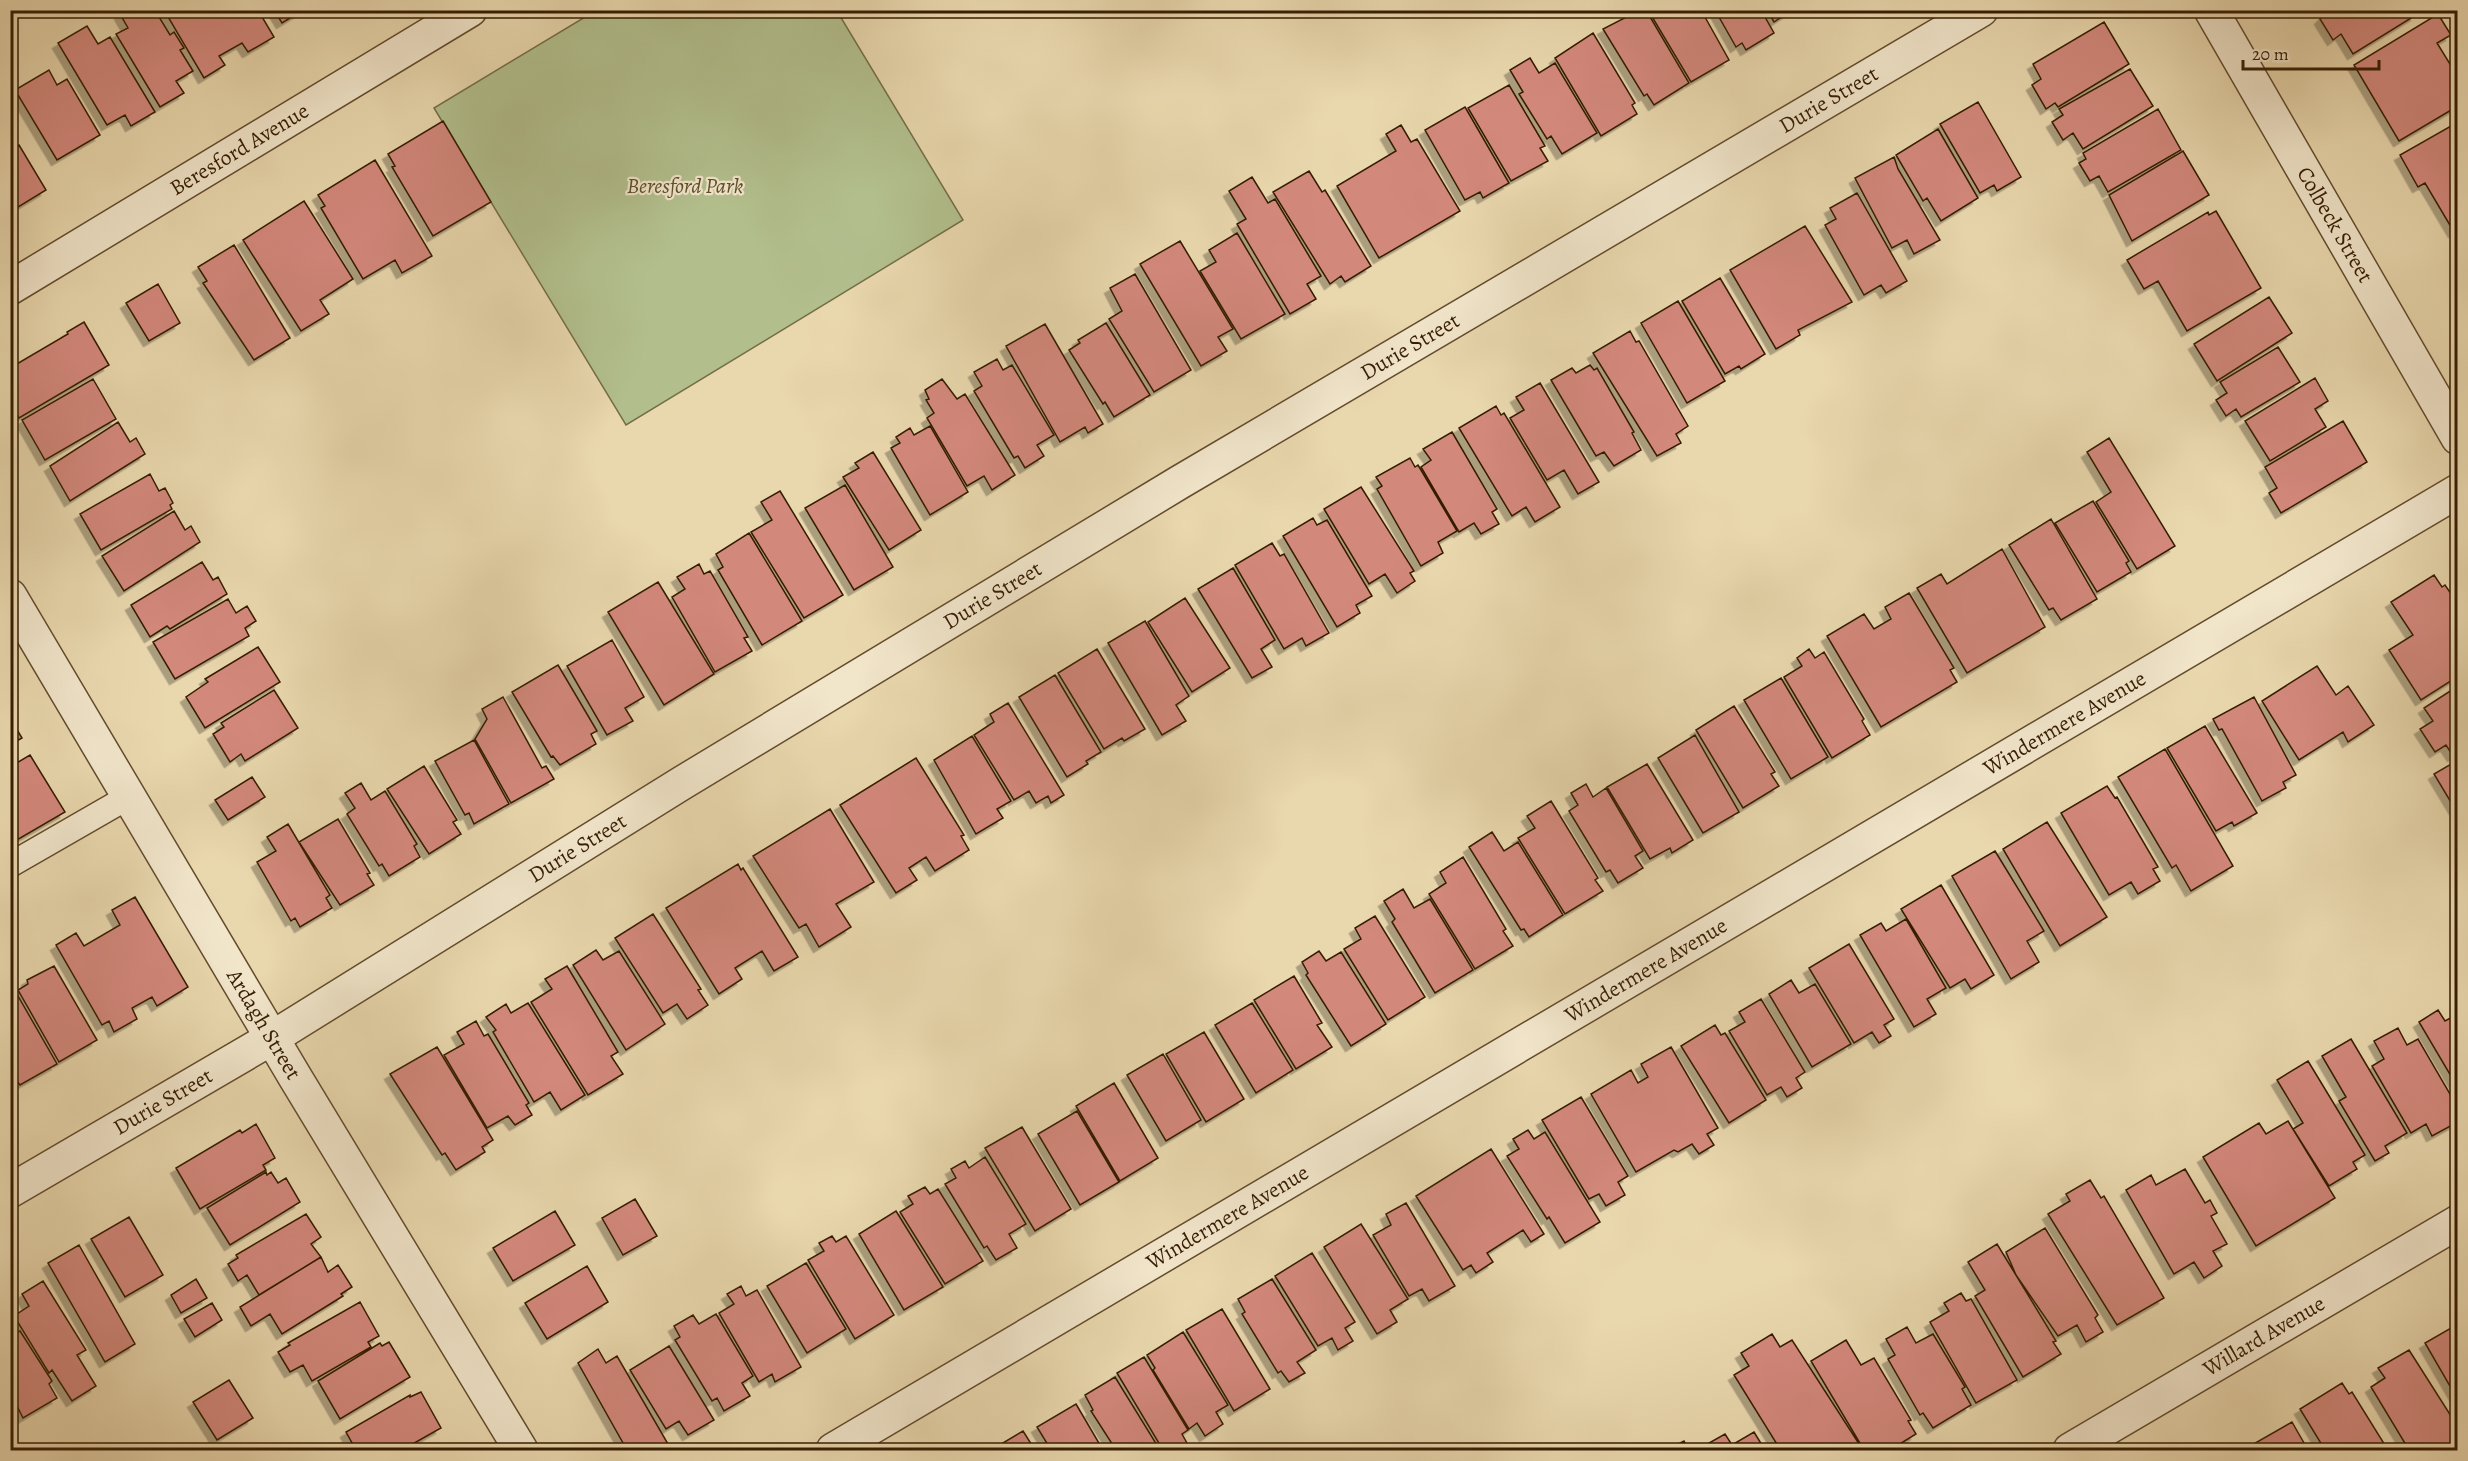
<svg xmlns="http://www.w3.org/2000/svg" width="2468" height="1461" font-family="Alegreya,serif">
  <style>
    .green { fill: #b2bf8d; stroke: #746e48; stroke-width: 1.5 }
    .building { fill: #d3887b; stroke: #361d02; stroke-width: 1.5; filter: url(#shadow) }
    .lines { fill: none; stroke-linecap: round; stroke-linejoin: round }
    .service-casing { stroke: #634c2d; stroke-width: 27 }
    .minor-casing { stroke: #634c2d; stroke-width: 36 }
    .service { stroke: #f1e5ca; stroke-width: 24 }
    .minor { stroke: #f1e5ca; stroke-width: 33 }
    .labels { text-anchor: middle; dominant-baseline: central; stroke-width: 4.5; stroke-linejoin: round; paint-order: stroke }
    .street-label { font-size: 22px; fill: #361d02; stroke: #f1e5ca }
    .park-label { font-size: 22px; font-style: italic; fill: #5b4e2c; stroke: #f1e5ca }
  </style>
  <defs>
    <filter id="shadow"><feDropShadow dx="-5.5" dy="5.5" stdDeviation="0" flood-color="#0004"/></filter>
  </defs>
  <rect width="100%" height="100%" fill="#e9d7ad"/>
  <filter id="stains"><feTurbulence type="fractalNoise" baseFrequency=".00333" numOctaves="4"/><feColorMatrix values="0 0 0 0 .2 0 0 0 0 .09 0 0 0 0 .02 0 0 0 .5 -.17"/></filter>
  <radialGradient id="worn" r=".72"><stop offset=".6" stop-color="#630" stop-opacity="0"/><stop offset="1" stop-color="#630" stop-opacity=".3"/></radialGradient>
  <!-- green -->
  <path class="green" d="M595,11H837L963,220L626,425L434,108Z"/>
  <!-- building -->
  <path class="building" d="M126,10H147L150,16L156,12L170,35L174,32L184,48L180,50L193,71L176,81L184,93L160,107L116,34L128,28L120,14Z
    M164,10H258L274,37L248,52L242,43L219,56L225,65L204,78Z
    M274,10H303L282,23Z
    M1640,10H1646L1689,83L1654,105L1647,94L1644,96L1603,29Z
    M1648,10H1701L1729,60L1691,82Z
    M1715,10H1761L1774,33L1746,50L1742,43L1736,47Z
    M1767,10H1792L1774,22Z
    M2329,10H2413L2416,15L2353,54L2341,34L2333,40L2320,19Z
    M2438,14L2451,35L2437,43L2458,77V106L2399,141L2354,65Z
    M2104,22L2129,64L2058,107L2055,103L2046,109L2032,85L2041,79L2033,64Z
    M87,26L98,44L110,37L155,112L131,126L125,115L107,125L58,43Z
    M1593,33L1635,103L1632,105L1637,114L1601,136L1555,58Z
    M1530,58L1539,73L1555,63L1597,133L1562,154L1551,136L1547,139L1519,94L1523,92L1510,70Z
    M2130,69L2153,106L2083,149L2073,133L2063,140L2052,122L2063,115L2059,109Z
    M49,70L57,85L67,79L100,135L57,160L15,90Z
    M1509,85L1545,146L1540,148L1548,161L1511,181L1468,108Z
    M1978,102L2021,177L1997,191L1994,185L1980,193L1940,124Z
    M1465,107L1509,183L1483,198L1480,192L1465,200L1425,130Z
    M2158,109L2181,150L2108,192L2099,176L2090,181L2079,163L2086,159L2083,153Z
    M443,121L491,202L433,236L392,167L395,166L388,154Z
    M2458,122V230L2454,232L2425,183L2418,187L2400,155Z
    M1401,125L1411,142L1417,139L1460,211L1379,258L1337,186L1396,151L1386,134Z
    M1938,129L1978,198L1941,221L1927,198L1923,201L1896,155Z
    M19,145L46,190L10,212V150Z
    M2183,151L2209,195L2132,241L2109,195Z
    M1894,157L1898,169L1940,240L1914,254L1907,240L1892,248L1855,178Z
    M375,160L432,256L402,273L395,260L363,279L321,208L325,206L318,195Z
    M1309,171L1322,192L1325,190L1371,266L1345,282L1341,276L1330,284L1273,192Z
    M1252,177L1268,203L1275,199L1321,276L1307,284L1316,299L1290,314L1237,224L1246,219L1229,191Z
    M1857,193L1907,281L1886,293L1881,285L1864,295L1825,225L1836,219L1830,208Z
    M304,201L353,279L320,300L329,314L301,331L243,240Z
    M2216,211L2261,288L2187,331L2158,281L2144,289L2127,260L2208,212L2209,215Z
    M1805,226L1852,302L1798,330L1800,335L1776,349L1730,270Z
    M1237,233L1285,314L1241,339L1200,271L1216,262L1209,250Z
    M1180,241L1233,329L1218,337L1227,351L1201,366L1140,264Z
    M234,245L290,338L254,360L203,283L207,281L198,267Z
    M1135,274L1191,370L1154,392L1109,319L1122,311L1110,288Z
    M1720,278L1765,354L1741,369L1739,366L1725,374L1682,301Z
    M158,284L180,323L149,341L126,303Z
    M2269,297L2292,333L2217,381L2194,344Z
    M1678,301L1725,381L1687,403L1641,323Z
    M84,322L109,365L19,418L10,404V368L68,334L67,332Z
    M1106,323L1150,395L1114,417L1105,402L1103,404L1069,350L1080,343L1078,340Z
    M1045,324L1103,424L1088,433L1085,427L1060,442L1006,346Z
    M1630,331L1636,342L1639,341L1688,426L1676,434L1681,443L1657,456L1593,353Z
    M2278,347L2300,382L2241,417L2236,409L2226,416L2216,400L2227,393L2220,382Z
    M997,359L1003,370L1012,365L1054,435L1037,445L1044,456L1025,468L1018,456L1014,458L974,391L982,386L974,372Z
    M1590,365L1594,370L1597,368L1634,432L1632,433L1641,450L1614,466L1604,452L1596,456L1551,380L1572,368L1576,373Z
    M2315,378L2328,401L2315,409L2326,427L2270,461L2245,421Z
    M93,379L116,419L45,460L22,420Z
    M942,379L957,399L965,394L1015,475L992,490L984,476L967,486L927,418L934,413L926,400L929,399L925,390Z
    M1540,383L1599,482L1578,494L1564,470L1547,480L1510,418L1524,410L1516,397Z
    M1496,406L1501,415L1504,413L1560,507L1535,522L1526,507L1512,516L1459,428Z
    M2343,421L2367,462L2281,513L2269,493L2277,488L2265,467Z
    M118,422L130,442L136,438L145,454L70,501L50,466Z
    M930,426L968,492L930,515L891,448L900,443L896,437L910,428L914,435Z
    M1452,432L1497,509L1492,512L1499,524L1481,534L1474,523L1459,532L1421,467L1431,460L1423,449Z
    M2109,438L2175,546L2137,569L2096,502L2111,492L2087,452Z
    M873,452L921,530L889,550L843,477L859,468L855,463Z
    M1410,458L1415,467L1418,465L1457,531L1438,542L1443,553L1421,566L1377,489L1382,486L1376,477Z
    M150,474L159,491L165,488L173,503L170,505L172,509L101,550L80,514Z
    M845,485L893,567L854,590L805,508Z
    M1361,487L1414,571L1410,573L1415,581L1397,593L1385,574L1369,584L1324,509Z
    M780,491L843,595L804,618L751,532L772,520L761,502Z
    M2093,501L2129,561L2126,563L2131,572L2097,592L2055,523Z
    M174,511L185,530L191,526L200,542L124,591L102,556Z
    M1313,518L1317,525L1327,520L1372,596L1356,605L1360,613L1337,627L1283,536Z
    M2051,519L2097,599L2061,620L2053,608L2049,610L2009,545Z
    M749,533L802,621L762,645L718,570L723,567L716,554Z
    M1272,543L1280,556L1284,554L1329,633L1306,646L1302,638L1284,649L1235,565Z
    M2002,549L2045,627L1967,673L1917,588L1941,574L1947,584Z
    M202,562L213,580L218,577L227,594L170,629L167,626L150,637L131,605Z
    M699,564L704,574L710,571L748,637L744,638L752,651L715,672L672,597L685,589L677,577Z
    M1233,568L1275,640L1261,649L1272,667L1252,678L1198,589Z
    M2434,575L2442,587L2445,585L2458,604V667L2452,670L2457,677L2421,700L2389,650L2413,635L2391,602Z
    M658,582L714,674L664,705L608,612Z
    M1909,593L1954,668L1950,670L1957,682L1881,727L1827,636L1864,614L1874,629L1891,619L1885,607Z
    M1185,598L1230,668L1192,692L1148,622Z
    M228,599L236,613L247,606L256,621L245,628L249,636L175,679L153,642Z
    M1145,621L1189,696L1176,705L1186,721L1162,735L1108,643Z
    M612,640L644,697L625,708L633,721L607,735L567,666Z
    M258,647L280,682L205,728L186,697L208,682L205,679Z
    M1097,649L1145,729L1124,741L1122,738L1104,749L1058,673Z
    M1809,649L1815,658L1824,652L1864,719L1862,721L1870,735L1832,758L1784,677L1802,666L1797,658Z
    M558,665L597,731L591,734L596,744L560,765L553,756L551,757L512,692Z
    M2317,666L2336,695L2348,686L2374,725L2348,742L2343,732L2299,760L2262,701Z
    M1055,675L1101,752L1086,761L1088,764L1067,777L1019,697Z
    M1781,678L1828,757L1791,779L1744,700Z
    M2458,686V753L2453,756L2446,745L2435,752L2420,729L2433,721L2424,708Z
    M274,690L298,728L245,761L241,754L230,762L213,734L224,727L221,723Z
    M503,697L542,768L546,766L554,779L511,803L475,739L487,719L482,709Z
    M2254,697L2296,775L2283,782L2286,788L2262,801L2222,729L2219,730L2213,719Z
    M1008,703L1064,795L1051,803L1048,796L1036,803L1029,791L1014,800L974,735L994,722L990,714Z
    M1734,706L1775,772L1771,774L1779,786L1743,808L1696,730Z
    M10,718L22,738L10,745Z
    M2205,726L2257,813L2234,826L2232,822L2216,831L2167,748Z
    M1695,735L1739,812L1703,833L1658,758Z
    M972,736L1011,801L997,809L1003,818L976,834L934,760Z
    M474,740L509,804L474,824L469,813L465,815L435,761Z
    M2165,749L2233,866L2191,891L2176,865L2172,868L2118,777Z
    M30,755L65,812L10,844V767Z
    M916,758L964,835L961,836L969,850L935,871L926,857L909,868L917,880L896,893L840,805Z
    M2458,760V814L2434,774Z
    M1647,764L1693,840L1672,853L1670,848L1650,859L1607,787Z
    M424,766L457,820L453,822L461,834L429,854L387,789Z
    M252,777L265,797L228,820L215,800Z
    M361,783L371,800L385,791L417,844L414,846L420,857L389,876L382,864L379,866L347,814L355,808L345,793Z
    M1586,784L1593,797L1606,788L1643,851L1635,856L1643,868L1618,883L1610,870L1606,872L1569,811L1578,805L1571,793Z
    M2107,786L2115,798L2117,797L2158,867L2153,869L2160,881L2138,894L2131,882L2109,895L2061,813Z
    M1551,801L1598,878L1595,880L1603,891L1565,914L1518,838L1535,828L1527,816Z
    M830,809L874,882L836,904L851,927L819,947L806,924L799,928L753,856Z
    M338,819L370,873L367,874L374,885L340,905L299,842Z
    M2047,822L2107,917L2060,946L2003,849Z
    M288,824L330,895L326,898L332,908L300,927L295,918L291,921L257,862L276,851L267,837Z
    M1492,832L1504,851L1518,842L1563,915L1529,937L1524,929L1521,930L1469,847Z
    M1995,851L2044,931L2027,941L2039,962L2011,979L1952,876Z
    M1463,857L1506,929L1503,931L1513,946L1475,969L1429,894L1446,883L1440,872Z
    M738,864L741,870L743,868L798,957L774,971L762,951L735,968L742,979L719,994L666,908Z
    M1941,885L1994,975L1971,989L1965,979L1950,988L1901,909Z
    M1403,889L1414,908L1430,899L1473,970L1435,993L1392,922L1395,919L1384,901Z
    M135,897L188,987L157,1006L152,997L132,1008L137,1019L114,1032L109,1021L102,1025L56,945L76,933L84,946L120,925L112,910Z
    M653,914L701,989L698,990L708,1005L687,1019L677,1004L663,1013L615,938Z
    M1375,916L1425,997L1388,1020L1344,949L1361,939L1355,928Z
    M1906,919L1946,988L1927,999L1936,1014L1914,1027L1860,935L1881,923L1886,931Z
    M1849,944L1894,1019L1884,1025L1891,1036L1879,1043L1872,1032L1854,1043L1809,968Z
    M596,950L603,960L619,951L665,1024L626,1050L573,965Z
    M1319,951L1326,961L1341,952L1386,1024L1351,1046L1306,975L1308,973L1302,962Z
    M54,966L97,1040L59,1062L18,990L28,984L27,980Z
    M567,966L618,1052L611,1056L623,1074L588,1095L531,1002L552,989L545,979Z
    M1294,976L1322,1023L1317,1025L1332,1047L1296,1069L1254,1000Z
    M1791,980L1799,993L1815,984L1851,1044L1812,1067L1769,994Z
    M14,989L57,1064L20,1085L10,1072V991Z
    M1761,999L1805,1072L1796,1078L1802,1088L1787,1097L1781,1087L1767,1095L1729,1031L1745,1022L1739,1012Z
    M528,1003L585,1095L561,1110L550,1092L534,1102L493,1032L496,1030L486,1017L506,1004L511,1013Z
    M1252,1003L1293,1070L1256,1093L1215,1025Z
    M2438,1010L2445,1021L2458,1014V1088L2419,1022Z
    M476,1021L484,1036L488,1034L529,1103L526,1105L532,1115L515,1125L508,1116L487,1128L444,1055L464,1044L457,1032Z
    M1715,1025L1721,1035L1725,1033L1766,1100L1729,1123L1681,1046Z
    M2398,1028L2407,1045L2418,1039L2457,1106L2454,1108L2458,1122L2432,1136L2426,1124L2411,1133L2372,1066L2384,1059L2374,1041Z
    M1204,1032L1244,1099L1206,1122L1166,1054Z
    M2351,1039L2407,1133L2385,1146L2389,1153L2375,1161L2339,1101L2346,1097L2322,1056Z
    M437,1047L493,1140L482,1147L485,1152L456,1170L445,1153L442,1155L390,1074Z
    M1671,1047L1718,1128L1707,1134L1714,1145L1699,1154L1692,1144L1678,1152L1674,1150L1636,1172L1591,1094L1631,1070L1638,1083L1648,1077L1641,1064Z
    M1163,1054L1201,1120L1166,1141L1127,1075Z
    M2308,1061L2365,1155L2353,1162L2357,1169L2329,1186L2293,1129L2303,1123L2277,1080Z
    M1114,1083L1158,1158L1120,1181L1076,1106Z
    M1581,1097L1628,1176L1618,1182L1625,1195L1606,1206L1599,1194L1589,1199L1542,1120Z
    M1077,1111L1119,1182L1080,1205L1038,1134Z
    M2288,1121L2335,1198L2256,1246L2203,1157L2259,1123L2266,1134Z
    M256,1124L275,1158L263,1165L266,1170L200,1209L176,1168L240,1130L242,1133Z
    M1022,1127L1071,1209L1035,1231L985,1148Z
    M1528,1130L1534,1139L1545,1132L1600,1222L1565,1243L1549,1217L1547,1219L1507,1156L1519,1149L1513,1139Z
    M1491,1149L1544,1234L1531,1242L1523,1230L1487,1253L1493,1262L1476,1273L1471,1265L1463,1270L1416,1196Z
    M985,1157L1026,1224L1009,1234L1017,1248L996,1260L987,1246L984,1248L945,1184L956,1178L951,1169L965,1161L969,1168Z
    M2185,1169L2205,1203L2210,1200L2217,1213L2211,1216L2227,1244L2213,1251L2222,1266L2204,1278L2194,1262L2174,1274L2126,1190L2151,1175L2156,1185Z
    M266,1172L267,1175L271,1172L278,1183L286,1178L300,1202L230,1245L207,1208Z
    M2090,1180L2101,1198L2104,1196L2164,1298L2117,1325L2048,1214L2070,1201L2066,1194Z
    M925,1187L930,1194L938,1189L983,1261L945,1284L900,1212L913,1204L908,1196Z
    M635,1199L657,1236L623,1255L602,1218Z
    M1406,1203L1455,1286L1429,1301L1422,1289L1409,1296L1373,1235L1391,1225L1386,1214Z
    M555,1211L575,1245L513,1281L493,1248Z
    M896,1211L943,1287L904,1310L859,1234Z
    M306,1214L321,1237L311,1244L321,1257L259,1295L247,1275L238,1281L228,1264L238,1258L236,1255Z
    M129,1217L163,1275L125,1297L91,1239Z
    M1361,1224L1408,1299L1390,1310L1397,1322L1377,1334L1324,1247Z
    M2045,1228L2098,1315L2095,1318L2103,1332L2086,1342L2077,1325L2058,1336L2016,1275L2006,1252Z
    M832,1236L836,1242L846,1236L894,1315L855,1339L808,1260L824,1251L819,1243Z
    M1997,1244L2056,1341L2053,1342L2061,1354L2023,1377L1975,1296L1985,1290L1968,1262Z
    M79,1245L135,1344L105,1362L48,1263Z
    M1312,1253L1355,1322L1345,1328L1353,1341L1338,1350L1332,1338L1318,1346L1275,1276Z
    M321,1257L328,1272L338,1265L352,1287L341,1294L343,1296L282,1334L270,1314L251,1326L240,1307Z
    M806,1263L846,1329L807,1353L767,1286Z
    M587,1266L608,1302L547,1339L525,1303Z
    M196,1279L207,1298L181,1313L171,1295Z
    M1272,1279L1316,1350L1297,1362L1305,1373L1289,1382L1281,1371L1278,1373L1242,1314L1245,1312L1238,1299Z
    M43,1281L86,1350L77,1355L96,1386L72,1401L52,1370L49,1373L14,1316L29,1306L22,1294Z
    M741,1286L746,1296L757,1290L801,1367L775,1382L772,1374L759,1382L719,1313L734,1304L727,1294Z
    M1961,1293L1966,1301L1971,1299L2017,1380L1976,1403L1930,1322L1949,1311L1944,1303Z
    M360,1302L379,1336L368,1342L371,1347L312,1381L303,1365L290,1372L278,1352L290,1345L288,1343Z
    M212,1303L222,1320L195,1337L184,1319Z
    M1222,1309L1270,1389L1234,1411L1186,1330Z
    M716,1314L753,1376L742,1383L750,1396L724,1411L717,1398L712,1401L675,1340L680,1337L674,1326L693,1315L699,1324Z
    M2458,1324V1400L2425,1343Z
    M1907,1327L1916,1343L1933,1334L1965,1387L1962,1389L1971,1405L1933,1428L1923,1413L1920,1415L1888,1359L1895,1355L1886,1339Z
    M20,1331L52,1381L49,1384L57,1398L23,1418L16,1404L13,1406L10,1402V1335Z
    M1183,1332L1228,1405L1216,1412L1223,1424L1205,1436L1197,1423L1189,1429L1153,1370L1155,1368L1147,1355Z
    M1772,1334L1780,1347L1792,1340L1863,1450H1777L1780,1449L1734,1375L1749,1366L1741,1353Z
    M1846,1340L1861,1365L1874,1358L1911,1420L1908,1421L1916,1434L1890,1450H1864L1811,1361Z
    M389,1342L410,1377L340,1419L318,1381L380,1343L382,1346Z
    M669,1346L714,1420L688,1435L679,1421L666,1429L630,1370Z
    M598,1349L606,1363L617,1356L668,1444L657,1450H627L578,1363Z
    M2409,1350L2458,1427V1439L2438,1450H2409L2371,1387L2385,1378L2378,1368Z
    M1144,1357L1188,1430L1182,1434L1188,1445L1179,1450H1163L1117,1373Z
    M1115,1377L1160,1450H1116L1091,1411L1093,1410L1085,1395Z
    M229,1380L253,1418L217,1440L193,1402Z
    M2342,1383L2349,1394L2352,1392L2388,1450H2325L2300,1409Z
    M421,1392L441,1428L402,1450H356L346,1432L410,1395V1397Z
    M1076,1404L1103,1450H1051L1037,1427Z
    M2292,1422L2308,1450H2243Z
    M1023,1431L1035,1450H991Z
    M1754,1432L1765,1450H1704L1702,1447L1725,1434L1732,1445Z
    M1684,1441L1689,1450H1667Z"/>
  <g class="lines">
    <!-- service casing -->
    <g class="service-casing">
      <path id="service" d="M10,865L130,796"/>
    </g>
    <!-- minor casing -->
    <g class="minor-casing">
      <g id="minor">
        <path id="s1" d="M2211,10L2458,438"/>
        <path id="s2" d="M10,288L470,10"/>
        <path id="s3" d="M10,596L295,1077L521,1450"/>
        <path id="s4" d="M10,1191L272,1038L682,783L1180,482L1981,10"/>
        <path id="s5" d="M833,1450L2458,491"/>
        <path id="s6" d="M2070,1450L2458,1222"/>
      </g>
    </g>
    <!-- service -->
    <use href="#service" class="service"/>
    <!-- minor -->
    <use href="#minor" class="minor"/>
  </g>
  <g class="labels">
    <!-- street labels -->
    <g class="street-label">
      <text stroke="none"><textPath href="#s4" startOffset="2121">Durie Street</textPath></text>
      <text stroke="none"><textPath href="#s2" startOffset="268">Beresford Avenue</textPath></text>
      <text stroke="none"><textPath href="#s1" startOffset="248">Colbeck Street</textPath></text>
      <text stroke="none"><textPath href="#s4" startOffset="1635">Durie Street</textPath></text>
      <text stroke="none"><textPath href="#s4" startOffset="1149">Durie Street</textPath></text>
      <text stroke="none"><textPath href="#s5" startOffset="1430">Windermere Avenue</textPath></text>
      <text stroke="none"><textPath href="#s4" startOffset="663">Durie Street</textPath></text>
      <text stroke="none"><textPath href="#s5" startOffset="944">Windermere Avenue</textPath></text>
      <text stroke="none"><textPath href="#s3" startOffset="498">Ardagh Street</textPath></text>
      <text stroke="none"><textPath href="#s4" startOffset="177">Durie Street</textPath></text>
      <text stroke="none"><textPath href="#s5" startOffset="458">Windermere Avenue</textPath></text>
      <text stroke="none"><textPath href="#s6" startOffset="225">Willard Avenue</textPath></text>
    </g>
    <!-- park labels -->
    <g class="park-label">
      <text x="685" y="186">Beresford Park</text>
    </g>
  </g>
  <!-- margin -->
  <rect width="2468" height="1461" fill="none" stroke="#e9d7ad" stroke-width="36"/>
  <rect x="12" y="12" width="2444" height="1437" fill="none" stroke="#361d02" stroke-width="3"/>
  <rect x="18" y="18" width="2432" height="1425" fill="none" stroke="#361d02" stroke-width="1.5"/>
  <!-- scale -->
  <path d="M2243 60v9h136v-9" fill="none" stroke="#361d02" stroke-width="3"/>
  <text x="2252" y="60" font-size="18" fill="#361d02" stroke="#f1e5ca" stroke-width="4.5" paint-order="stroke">20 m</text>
  <rect width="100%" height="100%" filter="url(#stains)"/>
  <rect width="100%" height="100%" fill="url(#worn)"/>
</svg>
